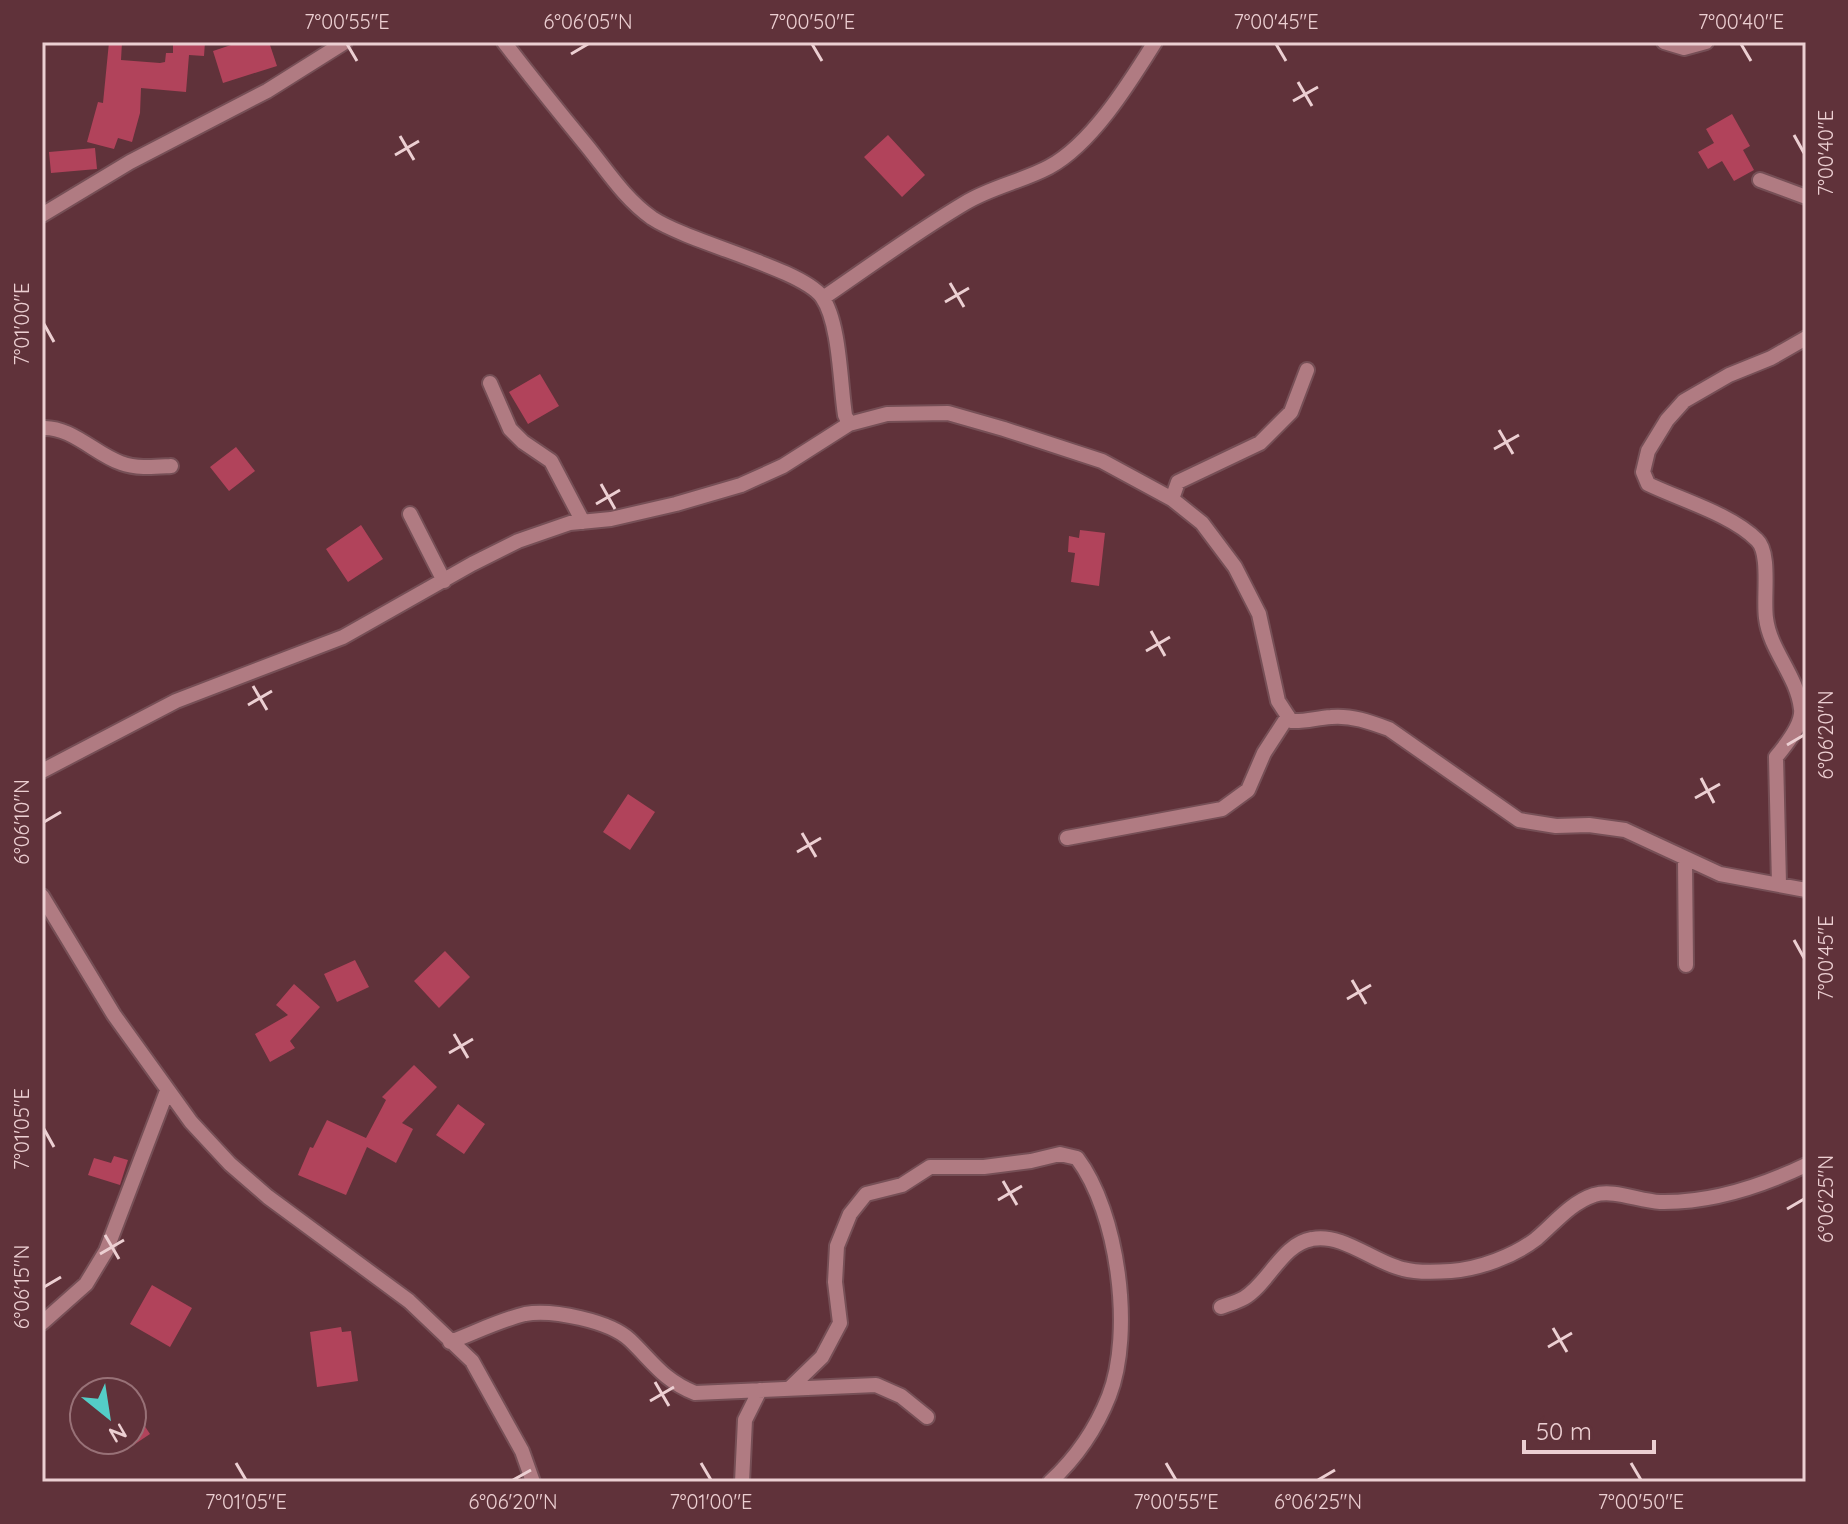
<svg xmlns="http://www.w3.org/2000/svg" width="1848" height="1524" font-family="Quicksand,sans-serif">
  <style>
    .building { fill: #b1435b }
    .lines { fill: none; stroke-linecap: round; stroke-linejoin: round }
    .minor-casing { stroke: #764f56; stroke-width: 18 }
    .minor { stroke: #b07b82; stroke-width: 14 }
    .ticks { fill: none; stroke: #eccfd2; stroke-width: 3 }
    .neatline { fill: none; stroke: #eccfd2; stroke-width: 3 }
    .ticks-label { font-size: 20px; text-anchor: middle; fill: #eccfd2 }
  </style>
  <rect width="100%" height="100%" fill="#60323a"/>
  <!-- building -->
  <path class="building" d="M109,42H122L121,60L160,63L165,62L166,53H173V42H205L204,56L189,55L186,92L141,88L140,113L132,142L118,138L114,149L87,142L98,102L103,103Z
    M240,42H269L277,66L223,83L213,51Z
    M1732,114L1750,146L1743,150L1754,170L1734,181L1722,161L1708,169L1698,152L1714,143L1706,129Z
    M888,135L925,175L902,197L864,157Z
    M95,148L97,169L51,173L49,152Z
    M540,374L559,406L528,424L509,392Z
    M236,447L255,471L229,491L210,467Z
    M361,525L383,559L348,582L326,549Z
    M1080,530L1105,533L1099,586L1071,582L1075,553L1068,552L1069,536L1079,538Z
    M628,794L655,812L630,850L603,832Z
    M445,951L470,977L439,1008L414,981Z
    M355,960L369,987L337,1002L324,974Z
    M294,984L320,1007L290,1041L295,1048L270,1062L255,1034L288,1015L276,1005Z
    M414,1065L437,1087L402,1123L413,1129L396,1163L367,1147L346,1195L298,1175L310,1147L313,1148L327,1120L366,1138L386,1100L382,1097Z
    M458,1104L485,1124L464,1154L436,1135Z
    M114,1156L128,1160L120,1185L88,1175L94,1158L111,1163Z
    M152,1285L192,1308L170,1347L130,1324Z
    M341,1327L342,1332L351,1331L358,1381L317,1387L310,1332Z
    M132,1407L150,1434L132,1446Z"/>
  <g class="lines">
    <!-- minor casing -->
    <g class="minor-casing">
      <path id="minor" d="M504,42C531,77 559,112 587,146C608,172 625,199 652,218C690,243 802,269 822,297C840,323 840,383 845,415L849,424
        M1664,42L1684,48L1706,42
        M1760,180L1806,197
        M42,215L130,162L267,91L345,42
        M823,298C870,266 916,232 965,203C991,187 1023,181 1049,167C1092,144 1130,82 1155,42
        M490,383L510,429L523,442L551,461L583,522
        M42,428C71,426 95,454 121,463C137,469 155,467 171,466
        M1172,499L1178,482L1260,443L1291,412L1307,370
        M410,514L444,581
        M42,771L176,701L343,637L472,564L518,541L570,523L611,519L676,504L741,485L783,466L849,424L887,414L948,413L1004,429L1102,461L1172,499L1202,523L1235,567L1259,614L1278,701L1291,721C1305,722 1316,718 1331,717C1351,715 1370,722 1389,729L1519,820L1556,826L1589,825L1625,830L1720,874L1806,890
        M1067,838L1222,809L1248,790L1264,753L1288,716
        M1685,859L1686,965
        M1779,884L1776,757C1786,745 1803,724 1801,709C1797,675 1770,651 1766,618C1763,598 1771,553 1757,540C1731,514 1681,500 1648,484L1643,472L1648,451L1667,420L1684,401L1729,375L1771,358L1806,338
        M42,896L114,1015L191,1122L230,1164L268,1197L409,1301L472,1361L522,1451L533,1482
        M1221,1307C1229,1304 1237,1302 1244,1298C1269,1283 1282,1244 1312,1239C1343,1233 1373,1262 1403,1269C1417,1273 1437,1272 1451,1271C1479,1269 1514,1256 1536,1239C1554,1224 1570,1203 1594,1195C1614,1189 1639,1201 1660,1202C1709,1203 1762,1186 1806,1165
        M42,1323L86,1284L106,1251L167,1091
        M450,1342C474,1333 500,1320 525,1314C552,1309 610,1321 630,1340C653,1362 663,1380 695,1393L876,1385L901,1396L927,1417
        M790,1388L822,1357L840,1323L835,1282L837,1246L850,1214L866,1194L902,1185L930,1167H984L1031,1161L1060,1154L1077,1158C1118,1212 1134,1332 1109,1396C1096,1429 1076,1458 1050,1482
        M742,1482L745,1420L760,1390"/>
    </g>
    <!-- minor -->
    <use href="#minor" class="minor"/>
  </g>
  <!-- ticks -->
  <path class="ticks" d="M347,44L357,61M812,44L822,61M1276,44L1286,61M1741,44L1751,61M571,54L588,44M1298,82L1312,106M1293,101L1318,87M1794,135L1804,153M400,136L414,160M395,155L419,141M950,283L964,307M945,302L969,288M44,324L54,342M1499,430L1513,454M1494,449L1519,435M601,484L615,509M596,504L620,490M1151,631L1165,656M1146,651L1170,637M253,686L267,710M248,705L272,691M1787,745L1804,735M1701,778L1714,803M1695,798L1720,784M44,822L61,812M802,833L816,857M797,852L821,838M1794,940L1804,958M1352,980L1366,1004M1347,999L1371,985M454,1034L468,1058M449,1053L473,1039M44,1129L54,1147M1003,1181L1017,1205M998,1200L1022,1186M1787,1209L1804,1199M105,1235L119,1259M100,1254L124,1240M44,1287L61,1277M1553,1328L1567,1352M1548,1347L1572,1333M655,1382L669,1406M650,1401L674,1387M236,1463L246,1480M701,1463L711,1480M1166,1463L1176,1480M1631,1463L1641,1480M513,1480L531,1470M1318,1480L1335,1470"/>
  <!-- border -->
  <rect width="1848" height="1524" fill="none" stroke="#60323a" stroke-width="88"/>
  <!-- north arrow -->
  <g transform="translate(108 1416) rotate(150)"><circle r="38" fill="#60323a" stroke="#987177" stroke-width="2"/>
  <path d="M0-6L14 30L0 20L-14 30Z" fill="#54cdc7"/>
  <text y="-12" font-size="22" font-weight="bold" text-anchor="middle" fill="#eccfd2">N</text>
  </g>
  <!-- scale -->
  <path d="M1524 1440v12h130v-12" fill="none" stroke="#eccfd2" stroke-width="4"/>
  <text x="1536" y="1440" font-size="24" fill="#eccfd2" stroke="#60323a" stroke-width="6" paint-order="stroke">50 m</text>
  <rect x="44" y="44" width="1760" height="1436" class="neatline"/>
  <g class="ticks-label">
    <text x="347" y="29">7°00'55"E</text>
    <text x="588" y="29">6°06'05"N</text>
    <text x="812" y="29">7°00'50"E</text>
    <text x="1276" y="29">7°00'45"E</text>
    <text x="1741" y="29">7°00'40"E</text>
    <text transform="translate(1826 153) rotate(-90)" y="7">7°00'40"E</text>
    <text transform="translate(22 324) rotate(-90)" y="7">7°01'00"E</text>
    <text transform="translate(1826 735) rotate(-90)" y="7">6°06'20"N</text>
    <text transform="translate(22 822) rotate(-90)" y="7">6°06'10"N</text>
    <text transform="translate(1826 958) rotate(-90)" y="7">7°00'45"E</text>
    <text transform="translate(22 1129) rotate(-90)" y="7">7°01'05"E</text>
    <text transform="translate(1826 1199) rotate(-90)" y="7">6°06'25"N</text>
    <text transform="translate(22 1287) rotate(-90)" y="7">6°06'15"N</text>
    <text x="246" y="1509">7°01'05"E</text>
    <text x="513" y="1509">6°06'20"N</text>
    <text x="711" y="1509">7°01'00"E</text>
    <text x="1176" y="1509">7°00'55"E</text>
    <text x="1318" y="1509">6°06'25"N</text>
    <text x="1641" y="1509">7°00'50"E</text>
  </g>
</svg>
